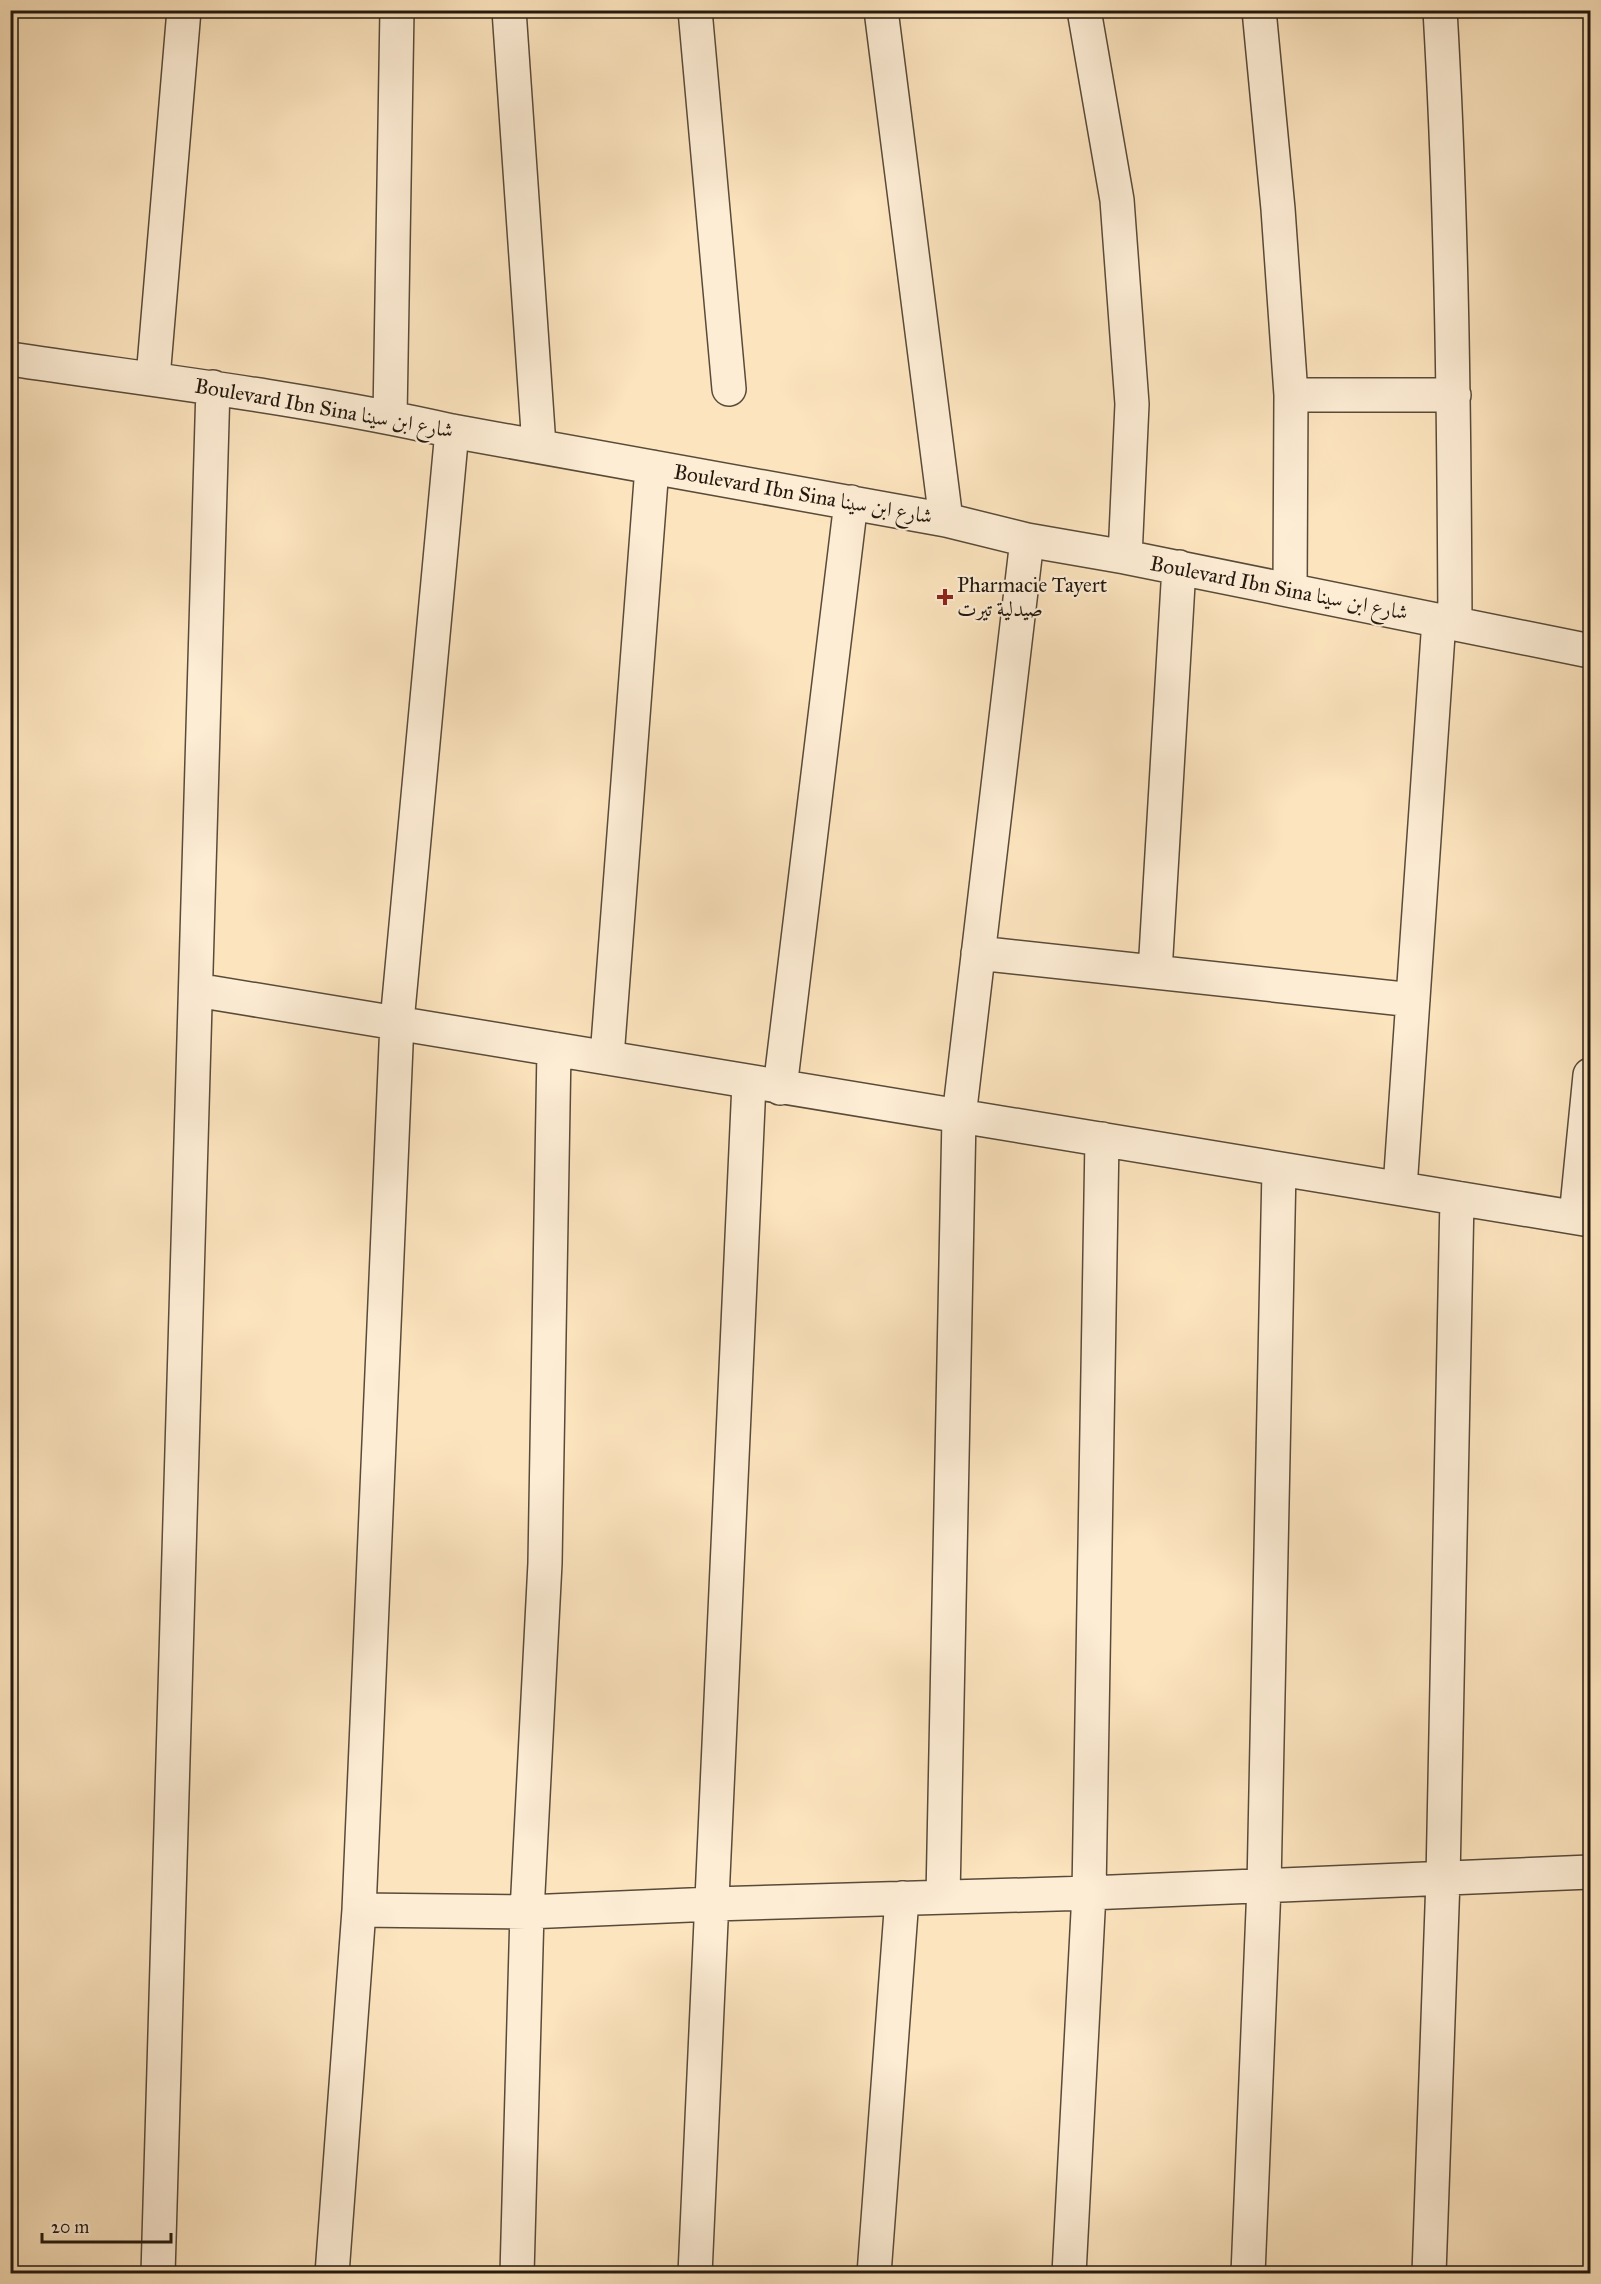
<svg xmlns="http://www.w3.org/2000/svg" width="1601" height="2284" font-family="'IM FELL Great Primer',Amiri,serif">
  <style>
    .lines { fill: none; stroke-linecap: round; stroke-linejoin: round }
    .minor-casing { stroke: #594b3a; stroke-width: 36 }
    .minor { stroke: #fdedd5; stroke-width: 33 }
    .poi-dot { fill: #8f2418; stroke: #fdedd5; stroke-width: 2 }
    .labels { text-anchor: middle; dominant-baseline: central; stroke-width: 4.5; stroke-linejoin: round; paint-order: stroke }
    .street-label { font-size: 21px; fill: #23180e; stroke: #fdedd5 }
    .poi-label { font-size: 21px; fill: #23180e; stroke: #fdedd5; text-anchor: start }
  </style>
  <rect width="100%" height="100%" fill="#fce4be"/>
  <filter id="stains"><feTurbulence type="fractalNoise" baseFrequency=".00333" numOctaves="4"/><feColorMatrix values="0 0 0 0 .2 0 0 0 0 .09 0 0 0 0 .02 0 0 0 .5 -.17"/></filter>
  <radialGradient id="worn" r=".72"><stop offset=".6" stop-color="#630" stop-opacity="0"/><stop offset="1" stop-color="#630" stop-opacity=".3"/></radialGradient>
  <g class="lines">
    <!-- minor casing -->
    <g class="minor-casing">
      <path id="minor" d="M509,10L539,446
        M695,10L729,389
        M881,10L946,520
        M1084,10L1117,200L1132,404L1125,557
        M1259,10L1278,209L1291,395L1290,590
        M1440,10C1452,215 1454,419 1455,623
        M10,359C158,381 306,398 452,431L946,520L1027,540L1125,557L1590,651
        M153,378L184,10
        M1291,395H1454
        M390,417L397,10
        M978,953L1413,1000
        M1155,972L1179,567
        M196,990L1590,1220
        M607,1057L652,467
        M780,1088L851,502
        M1400,1188L1439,620
        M1576,1217L1590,1075
        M943,1897L959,1117L1027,540
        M359,1910L527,1912L713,1904L1089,1893L1590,1872
        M158,2274L213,387
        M332,2274L359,1910L397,1022L452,431
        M517,2274L527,1912L545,1563L554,1049
        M695,2274L749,1083
        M874,2274L902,1898
        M1069,2274L1089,1893L1102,1139
        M1248,2274L1264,1886L1279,1169
        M1429,2274L1443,1879L1457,1198"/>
    </g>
    <!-- minor -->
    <use href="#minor" class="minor"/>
  </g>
  <!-- markers -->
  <path class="poi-dot" d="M942 588h6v6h6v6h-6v6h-6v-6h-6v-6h6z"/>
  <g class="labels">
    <!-- street labels -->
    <g class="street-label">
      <text transform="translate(324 408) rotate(10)">Boulevard Ibn Sina شارع ابن سينا</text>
      <text transform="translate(803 494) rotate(10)">Boulevard Ibn Sina شارع ابن سينا</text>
      <text transform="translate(1279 588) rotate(11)">Boulevard Ibn Sina شارع ابن سينا</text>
    </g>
    <!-- poi labels -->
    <g class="poi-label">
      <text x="957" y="585">Pharmacie Tayert<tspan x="957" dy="24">صيدلية تيرت</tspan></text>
    </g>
  </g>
  <!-- margin -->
  <rect width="1601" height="2284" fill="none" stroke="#fce4be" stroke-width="36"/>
  <rect x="12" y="12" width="1577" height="2260" fill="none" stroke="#23180e" stroke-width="3"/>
  <rect x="18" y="18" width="1565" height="2248" fill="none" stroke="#23180e" stroke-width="1.5"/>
  <!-- scale -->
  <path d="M42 2233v9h129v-9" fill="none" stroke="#23180e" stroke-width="3"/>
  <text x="51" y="2233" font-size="18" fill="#23180e" stroke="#fdedd5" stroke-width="4.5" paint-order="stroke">20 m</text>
  <rect width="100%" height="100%" filter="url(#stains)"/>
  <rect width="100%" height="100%" fill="url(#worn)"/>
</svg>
